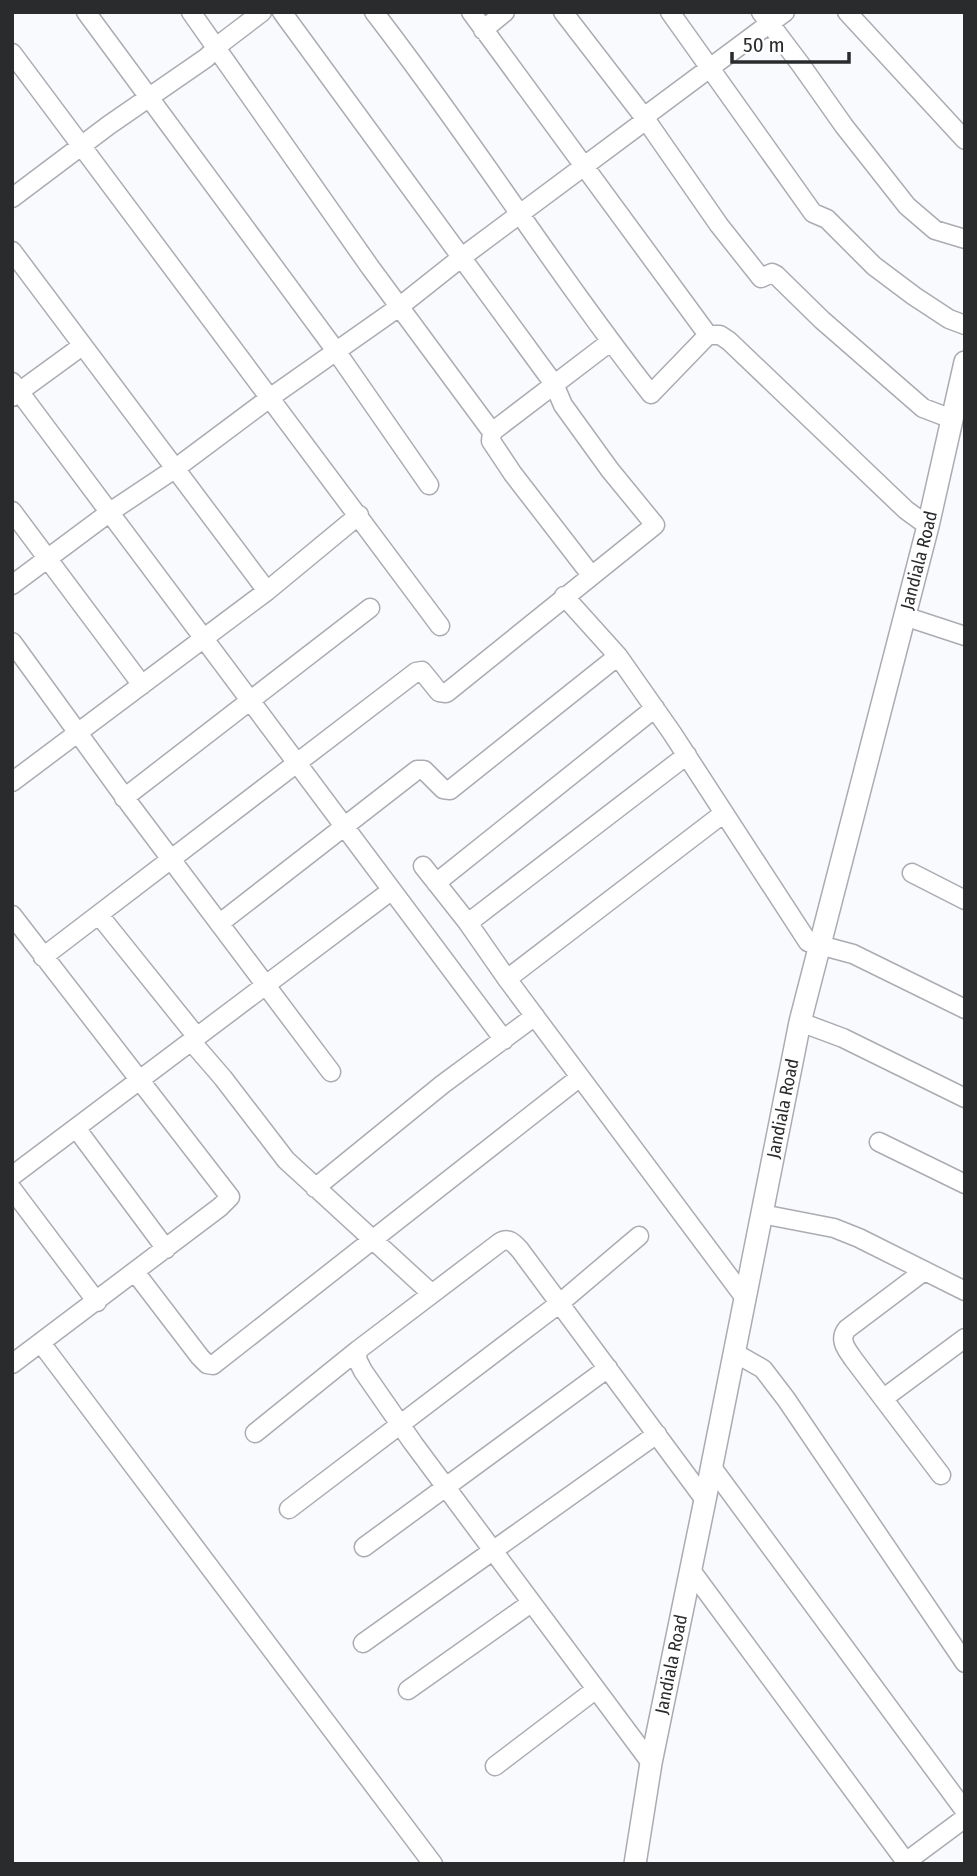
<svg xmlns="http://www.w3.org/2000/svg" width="977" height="1876" font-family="'Fira Sans Condensed',sans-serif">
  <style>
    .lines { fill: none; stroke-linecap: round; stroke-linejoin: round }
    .minor-casing { stroke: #abacb1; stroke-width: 21 }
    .tertiary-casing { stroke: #abacb1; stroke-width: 24 }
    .minor { stroke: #fff; stroke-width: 18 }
    .tertiary { stroke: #fff; stroke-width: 21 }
    .labels { text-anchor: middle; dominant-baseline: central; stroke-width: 7; stroke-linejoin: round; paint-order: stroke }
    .street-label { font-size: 18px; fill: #2a2b2d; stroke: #fff }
  </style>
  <rect width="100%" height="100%" fill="#f9fafe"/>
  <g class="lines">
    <!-- minor casing -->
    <g class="minor-casing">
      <path id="minor" d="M86,12L336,351L429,485
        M191,12L370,267L492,432L491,441L513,474L591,575
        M374,12C470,136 554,270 651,394L708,335
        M471,12L708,335H720L729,341L906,510L928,526
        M563,12L644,117L719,225L761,278L772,273L776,275L822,320L923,408L952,419
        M670,12L813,213L827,219L874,266L914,296L949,319L965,325
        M761,12L801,65L844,126L907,206L935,230L965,239
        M847,12L965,140
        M483,30L505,12
        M12,53L440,626
        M12,198L109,125L206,58L224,41L262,12
        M12,251L267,591
        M12,382L504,1040
        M12,397L82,346
        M492,432L610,342
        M12,511L142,685
        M12,585L110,512L176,468L271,397L399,307L462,257L642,123L644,117L785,12
        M564,596L618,656L672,733L808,942L853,954L965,1009
        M904,616L965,636
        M12,642L131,806L331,1072
        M12,782L267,591L359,515
        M124,798L370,608
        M423,866L468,923L507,979L745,1298
        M912,873L965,900
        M436,883L655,708
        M12,915L230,1197L220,1207L12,1364
        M99,915L197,1037
        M220,923L417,770H424L443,789L450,790L618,656
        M468,923L687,755
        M43,957L416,672L422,671L439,692L446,693L450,690L655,525L610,470L563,405L554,384L282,12
        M507,979L724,813
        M800,1022L843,1038L965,1098
        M191,1041L223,1078L286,1160L431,1293
        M76,1128L166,1249
        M879,1142L965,1184
        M12,1176L392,890
        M315,1188L443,1084L535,1016
        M12,1189L97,1302
        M762,1214L834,1228L859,1238L965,1291
        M924,1271L847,1329C838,1340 847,1350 854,1360L941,1475
        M135,1272L200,1357L207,1364L213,1365L580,1077
        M41,1343L433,1864
        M735,1353L763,1369L786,1399L965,1663
        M884,1398L965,1338
        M255,1433L358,1350
        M711,1466L965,1811
        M289,1509L560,1303L639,1236
        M364,1547L608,1368
        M690,1569L906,1862
        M363,1643L657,1434
        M408,1690L531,1603
        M651,1763L413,1443L363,1371L357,1359L358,1350L499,1243C508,1237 513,1242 520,1250L705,1500
        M495,1766L595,1690
        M903,1864L965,1818"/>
    </g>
    <!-- tertiary casing -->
    <g class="tertiary-casing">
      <g id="tertiary">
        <path id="s1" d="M635,1864L651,1763L705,1500L800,1022L928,526L965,362"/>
      </g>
    </g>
    <!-- minor -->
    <use href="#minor" class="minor"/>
    <!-- tertiary -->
    <use href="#tertiary" class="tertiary"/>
  </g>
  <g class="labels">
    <!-- street labels -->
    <g class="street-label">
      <text stroke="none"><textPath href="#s1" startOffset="1335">Jandiala Road</textPath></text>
      <text stroke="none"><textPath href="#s1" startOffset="770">Jandiala Road</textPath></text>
      <text stroke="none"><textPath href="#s1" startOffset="203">Jandiala Road</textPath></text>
    </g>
  </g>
  <!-- border -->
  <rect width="977" height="1876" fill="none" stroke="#2a2b2d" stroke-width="28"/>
  <!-- scale -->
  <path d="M732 52v10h117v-10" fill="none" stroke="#2a2b2d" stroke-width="3.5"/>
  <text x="743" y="52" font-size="21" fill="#2a2b2d" stroke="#ffffff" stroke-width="5" paint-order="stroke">50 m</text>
</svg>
